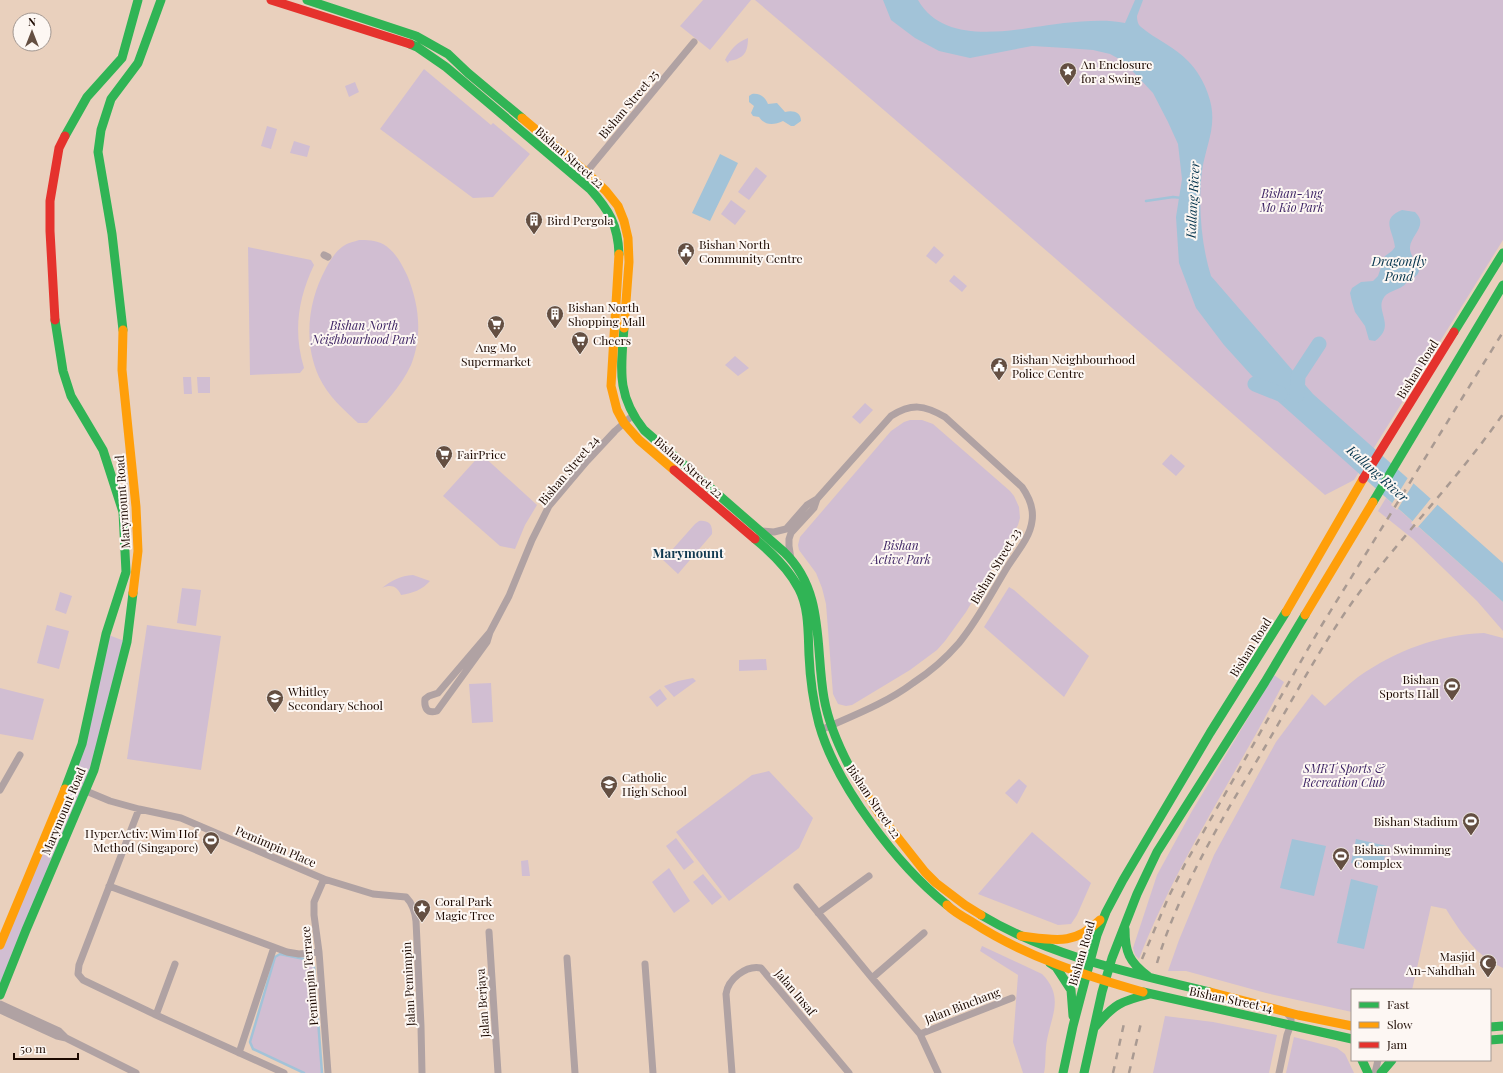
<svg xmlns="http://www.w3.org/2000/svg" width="1503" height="1073" font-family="'Playfair Display',serif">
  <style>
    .green { fill: #d1bed2 }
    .water { fill: #a2c3d8 }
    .pier { fill: #e9d0bd }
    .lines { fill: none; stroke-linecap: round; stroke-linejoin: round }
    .stream { stroke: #a2c3d8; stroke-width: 2.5 }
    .river { stroke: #a2c3d8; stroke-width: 15 }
    .street { stroke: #b0a2a3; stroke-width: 7 }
    .fast { stroke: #30b455; stroke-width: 9 }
    .slow { stroke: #ff9f0a; stroke-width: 9 }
    .jam { stroke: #e5322d; stroke-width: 9 }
    .rail { stroke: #a99a92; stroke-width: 2.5; stroke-dasharray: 7 7; stroke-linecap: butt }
    .labels { text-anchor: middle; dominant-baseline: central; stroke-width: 4; stroke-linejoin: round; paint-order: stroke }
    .poi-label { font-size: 12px; fill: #1c0900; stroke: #fdf7f3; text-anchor: start }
    .street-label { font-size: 12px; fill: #1c0900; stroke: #fdf7f3 }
    .park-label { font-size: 12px; font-style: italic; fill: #391f61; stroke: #fdf7f3 }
    .water-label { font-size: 13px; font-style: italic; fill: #00314a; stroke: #fdf7f3 }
    .neighbourhood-label { font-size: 13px; font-weight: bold; fill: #123a51; stroke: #fdf7f3 }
  </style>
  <rect width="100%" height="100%" fill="#e9d0bd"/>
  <!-- green -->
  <path class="green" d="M703,0H751L710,50L680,26Z
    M755,0H1503V240L1354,480L1325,495C1136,329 948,163 755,0Z
    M748,38C748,45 747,55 739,58C736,60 732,60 729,61L728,63L725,60C730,50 737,42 748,38Z
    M424,69L491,125L493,123L530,154L493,197L473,198L380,129Z
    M355,82L359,92L349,97L345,86Z
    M267,126L277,129L271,149L261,146Z
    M294,141L310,146L307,157L290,153Z
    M756,167L767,176L749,200L738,192Z
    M731,200L746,211L735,225L721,214Z
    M359,240C367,240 375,240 383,244C395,251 401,263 407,275C419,304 423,335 411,365C401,387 383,405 367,423H358C343,409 328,396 319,377C303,342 308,301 326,268C330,261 335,252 342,247C347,243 353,242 359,240Z
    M934,246L944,255L936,264L926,256Z
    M248,247L311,260L314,265C298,299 293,331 304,368L300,373L250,375Z
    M954,275L967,286L962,292L949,281Z
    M735,356L749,368L738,376L725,365Z
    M183,377H191L192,394H184Z
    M197,377H210V393H198Z
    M865,403L873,410L860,424L852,417Z
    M910,420H922L933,424L1010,491L1014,496L1019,507L1020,518L1018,525L966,612L945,641L937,650L910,670L852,705L846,706L838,704L833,694L826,604L822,588L816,573L799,550L798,545L800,537L891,431L904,422Z
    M481,454L537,505L525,525L515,549L500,546L443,496Z
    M1171,454L1185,466L1176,476L1162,464Z
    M1386,498L1503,602V631L1477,601L1413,539L1378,511Z
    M699,521C708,520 713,524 712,534L678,574L663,560L695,524Z
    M413,575L430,581C422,590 413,593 401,595C397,586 391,584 382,588C392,580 400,576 413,575Z
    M1009,587L1014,590L1089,656L1064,697L984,627Z
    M182,588L201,590L196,626L177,623Z
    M60,592L72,596L66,614L55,610Z
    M47,625L69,631L59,669L37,663Z
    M147,625L221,636L201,770L127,759Z
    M1484,633L1503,638V968C1476,956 1461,933 1446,909L1431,906L1412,990H1352V1012L1266,993L1186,971H1168L1179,940L1214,855L1276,742L1312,694L1325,706C1336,696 1346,686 1358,677C1397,650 1437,635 1484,633Z
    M106,634L127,642L100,749L0,995V945L76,763Z
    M766,659L767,670L739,671V660Z
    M1274,675L1284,682C1236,775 1177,861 1139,959L1135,955L1133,948L1157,875L1192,811Z
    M693,678L696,681L674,697L664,686L678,681Z
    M491,683L493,722L472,723L469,684Z
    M0,688L44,699L33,740L0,734Z
    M660,689L667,699L657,707L649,697Z
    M769,771L813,818L799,848L729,901L676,832L752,775Z
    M1019,779L1027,786L1017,804L1005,793Z
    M1032,832L1091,883L1077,915L1071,924L1058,925L978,894Z
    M676,838L694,862L684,870L666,846Z
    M528,860L530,876H522L521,861Z
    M669,868L690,901L674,913L652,882Z
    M703,874L722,897L712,905L693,882Z
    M982,946L1042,974C1067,999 1048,1020 1046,1048C1045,1056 1046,1065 1044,1073H1023L1013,1042L1018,975L980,951Z
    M280,954L309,960L314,966L322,1073H304L253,1049L250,1042L275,957Z
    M1165,1016L1213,1022L1277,1035L1269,1073H1153Z
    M1294,1037L1337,1048L1345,1054L1354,1073H1286Z"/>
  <!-- water -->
  <path class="water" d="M883,0H918C946,49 1019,28 1064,23C1084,21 1106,19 1125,23L1135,0H1143L1137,16C1137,20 1138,25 1141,27C1155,39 1175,47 1188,61C1197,70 1204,82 1208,94C1219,124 1206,144 1202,171C1198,205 1201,244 1211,276L1313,394L1503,563V602L1262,387L1224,345L1196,308L1179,263L1176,217L1182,179L1178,144L1168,122L1153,93L1123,61L1110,54L1093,50L1066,48L1032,46L970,58L939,51L915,38L891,20Z
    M752,94C760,93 765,97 768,104L777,103L785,112C793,110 801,112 801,121L794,126H791L783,121C774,125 765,126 759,117L753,116L751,113L754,106L749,102V96Z
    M720,154L738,163L710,221L692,213Z
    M1402,210L1415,212C1429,225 1411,235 1410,247C1409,258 1424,267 1417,275C1414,278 1409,279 1407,282C1403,286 1407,283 1403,286C1396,291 1387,291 1383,299C1376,312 1396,326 1375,341L1369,340L1365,326L1355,312L1352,302L1350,293L1352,288L1361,282L1373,281L1378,276L1385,256L1392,251L1395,247C1393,230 1380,219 1402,210Z
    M1292,839L1326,846L1314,896L1280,888Z
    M1356,839L1387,846L1382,869L1351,863Z
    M1351,879L1378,886L1364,949L1337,943Z"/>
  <!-- pier -->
  <path class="pier" d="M1409,476L1415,481L1397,510L1391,505Z
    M1432,497L1439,503L1417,528L1411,523Z"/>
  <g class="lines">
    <!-- stream -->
    <path class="stream" d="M1146,201L1173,197L1182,198
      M304,1073L253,1049L250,1042L275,957L280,954L309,960L314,966L322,1073"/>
    <!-- river -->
    <path class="river" d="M1255,384L1280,394
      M1297,395L1298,376L1319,344"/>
    <!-- street -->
    <path class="street" d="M584,175L694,42
      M324,255L328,257
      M761,531L774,532L786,529L807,505L817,499L891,416C912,403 924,405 945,417L1022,487C1029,497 1034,509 1032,521C1030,538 1016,553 1008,566C992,592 978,620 959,643C946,658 930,672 913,683C885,704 852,716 821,730
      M791,559L789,546V539L791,533L814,508L817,499
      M490,632L438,693L429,696L425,699C424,708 427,714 437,711L487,642L490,632L509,596L532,540L549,506L587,461L615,431L632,416
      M0,790L20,755
      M86,791L110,801L139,809L181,818L324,879L373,894L406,897C413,904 415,912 416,921L421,1026L422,1073
      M139,809L79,965L78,974L83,980L156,1015L284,1073
      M324,879L314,902V915L319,952L328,1073
      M109,886L287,952L299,954L319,952
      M797,887L872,978L920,1034L938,1073
      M818,913L869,876
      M489,932L498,1073
      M567,958L575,1073
      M645,964L653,1073
      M872,978L924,933
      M0,1004L59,1031L66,1038
      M0,1010L57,1036L66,1038L136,1073
      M156,1015L175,964
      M920,1034L1012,998
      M239,1053L274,947
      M732,1073L726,994C728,979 746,965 761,968L849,1073
      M1279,1073L1287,1035L1291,1024V1018L1285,1011
      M1375,1073L1378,1060"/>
    <!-- fast -->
    <path class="fast" d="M307,0L416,36L448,54L468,73L522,118
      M410,44L417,47L446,67L590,189C609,210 618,225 619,254
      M65,136L87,97L122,58L138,0
      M55,320L63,371L71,396L103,450L123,512L126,572L106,634L82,744L65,789
      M624,328C621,369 616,395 644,430L784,552C825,591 815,647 824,698C829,726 841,752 855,777
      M123,330L112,234L98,152L101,130L111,99L138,63L161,0
      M1454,332L1503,253
      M1373,502L1503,285
      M755,539C772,553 789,569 799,589C809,608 808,633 809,655C810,678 813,701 819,724C836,785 897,865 947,905
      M981,915C1051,957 1132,973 1210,992
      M1125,929C1125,952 1129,962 1148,976
      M1050,963L1056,967L1071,990L1073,1016
      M1143,992L1352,1039
      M0,995L26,930L94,770L127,642L133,593
      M1095,1027C1114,1004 1121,1001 1150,994
      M1490,1027L1503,1026
      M1490,1040L1503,1039
      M1362,1060L1368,1073
      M1063,1073L1073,1026L1097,935L1106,912L1123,880L1210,733L1286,612
      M1084,1073L1102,992L1112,958L1137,894L1157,852L1265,682L1305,615
      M1381,1073L1392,1060"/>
    <!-- slow -->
    <path class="slow" d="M522,118L586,172L606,191L618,206L624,221L628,238L629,262L624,328
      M619,254L611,386L617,410L624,423L639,440L674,470
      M123,330L122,370L136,507L138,551L133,593
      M1286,612L1363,479
      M1305,615L1373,502
      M855,777L880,815L925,872L936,883L965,905L981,915
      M947,905C954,912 963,917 972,922C1024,956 1083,975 1143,992
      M1021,936C1054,940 1074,946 1100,920
      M0,945L65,789
      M1210,992L1298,1015L1352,1026"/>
    <!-- jam -->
    <path class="jam" d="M271,0L410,44
      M55,320L50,231V201L59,148L65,136
      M674,470L755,539
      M1363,479L1454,332"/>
    <!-- rail -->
    <path class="rail" d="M1142,959L1169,896L1185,864L1320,628L1503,332
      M1157,963C1179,888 1225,814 1265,747C1297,692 1326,636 1365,585C1410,528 1461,474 1503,414
      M1113,1073L1125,1019
      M1129,1073L1141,1023"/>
  </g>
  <!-- icons -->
  <defs>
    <g id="sight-pin" transform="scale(0.9)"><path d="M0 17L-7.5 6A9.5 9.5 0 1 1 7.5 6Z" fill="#644f42" stroke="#fdf7f3"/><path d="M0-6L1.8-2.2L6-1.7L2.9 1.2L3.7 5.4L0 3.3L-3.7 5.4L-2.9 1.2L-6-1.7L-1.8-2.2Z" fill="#fff"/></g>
    <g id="building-pin" transform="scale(0.9)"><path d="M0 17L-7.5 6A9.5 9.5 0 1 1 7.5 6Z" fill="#644f42" stroke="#fdf7f3"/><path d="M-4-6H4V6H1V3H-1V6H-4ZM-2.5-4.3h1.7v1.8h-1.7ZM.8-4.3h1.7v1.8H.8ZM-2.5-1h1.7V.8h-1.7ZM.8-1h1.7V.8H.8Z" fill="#fff"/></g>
    <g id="civic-pin" transform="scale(0.9)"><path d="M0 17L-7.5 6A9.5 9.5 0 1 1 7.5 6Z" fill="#644f42" stroke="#fdf7f3"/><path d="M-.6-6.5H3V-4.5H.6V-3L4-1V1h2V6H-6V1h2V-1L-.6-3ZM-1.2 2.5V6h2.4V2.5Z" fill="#fff"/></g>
    <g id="supermarket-pin" transform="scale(0.9)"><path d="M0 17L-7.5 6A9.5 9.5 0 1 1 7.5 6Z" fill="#644f42" stroke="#fdf7f3"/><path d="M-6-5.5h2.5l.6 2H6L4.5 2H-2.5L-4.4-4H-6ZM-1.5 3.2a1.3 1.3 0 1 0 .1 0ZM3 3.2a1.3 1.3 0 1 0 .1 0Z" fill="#fff"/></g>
    <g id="stadium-pin" transform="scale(0.9)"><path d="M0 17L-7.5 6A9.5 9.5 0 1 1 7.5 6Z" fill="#644f42" stroke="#fdf7f3"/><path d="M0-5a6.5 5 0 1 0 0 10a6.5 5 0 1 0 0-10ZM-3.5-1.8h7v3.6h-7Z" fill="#fff"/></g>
    <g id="school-pin" transform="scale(0.9)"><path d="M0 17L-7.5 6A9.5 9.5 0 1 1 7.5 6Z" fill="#644f42" stroke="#fdf7f3"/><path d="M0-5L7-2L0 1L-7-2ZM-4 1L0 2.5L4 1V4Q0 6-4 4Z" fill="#fff"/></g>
    <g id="mosque-pin" transform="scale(0.9)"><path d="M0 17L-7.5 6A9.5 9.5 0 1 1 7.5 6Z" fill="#644f42" stroke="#fdf7f3"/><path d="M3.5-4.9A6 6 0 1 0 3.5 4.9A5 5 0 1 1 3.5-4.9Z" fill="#fff"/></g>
  </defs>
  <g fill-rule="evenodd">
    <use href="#sight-pin" x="1068" y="71"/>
    <use href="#building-pin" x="534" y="220"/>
    <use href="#civic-pin" x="686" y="251"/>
    <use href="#building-pin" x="555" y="314"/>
    <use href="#supermarket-pin" x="496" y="324"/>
    <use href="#supermarket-pin" x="580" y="340"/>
    <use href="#civic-pin" x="999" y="366"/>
    <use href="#supermarket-pin" x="444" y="454"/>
    <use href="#stadium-pin" x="1452" y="686"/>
    <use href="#school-pin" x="275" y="698"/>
    <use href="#school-pin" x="609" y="784"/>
    <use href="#stadium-pin" x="1471" y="821"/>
    <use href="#stadium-pin" x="211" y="840"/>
    <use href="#stadium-pin" x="1341" y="856"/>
    <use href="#sight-pin" x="422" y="908"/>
    <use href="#mosque-pin" x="1488" y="963"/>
  </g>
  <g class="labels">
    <!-- poi labels -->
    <g class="poi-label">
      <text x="1081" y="64">An Enclosure<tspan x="1081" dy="14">for a Swing</tspan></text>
      <text x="547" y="220">Bird Pergola</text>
      <text x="699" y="244">Bishan North<tspan x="699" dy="14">Community Centre</tspan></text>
      <text x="568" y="307">Bishan North<tspan x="568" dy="14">Shopping Mall</tspan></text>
      <text x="593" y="340">Cheers</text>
      <text x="496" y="347" text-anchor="middle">Ang Mo<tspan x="496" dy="14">Supermarket</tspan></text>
      <text x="1012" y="359">Bishan Neighbourhood<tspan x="1012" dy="14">Police Centre</tspan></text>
      <text x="457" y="454">FairPrice</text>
      <text x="1439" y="679" text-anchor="end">Bishan<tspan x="1439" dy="14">Sports Hall</tspan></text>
      <text x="288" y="691">Whitley<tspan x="288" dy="14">Secondary School</tspan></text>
      <text x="622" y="777">Catholic<tspan x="622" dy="14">High School</tspan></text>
      <text x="1458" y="821" text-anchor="end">Bishan Stadium</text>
      <text x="198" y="833" text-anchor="end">HyperActiv: Wim Hof<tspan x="198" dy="14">Method (Singapore)</tspan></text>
      <text x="1354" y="849">Bishan Swimming<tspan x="1354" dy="14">Complex</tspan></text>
      <text x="435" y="901">Coral Park<tspan x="435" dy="14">Magic Tree</tspan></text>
      <text x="1475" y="956" text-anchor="end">Masjid<tspan x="1475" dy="14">An-Nahdhah</tspan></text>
    </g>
    <!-- street labels -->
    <g class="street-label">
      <text transform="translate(628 104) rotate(-50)">Bishan Street 25</text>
      <text transform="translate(570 157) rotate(41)">Bishan Street 22</text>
      <text transform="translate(1417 369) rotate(-58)">Bishan Road</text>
      <text transform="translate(689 467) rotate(41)">Bishan Street 22</text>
      <text transform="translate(568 470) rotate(-50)">Bishan Street 24</text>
      <text transform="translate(122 502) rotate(-94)">Marymount Road</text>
      <text transform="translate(995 566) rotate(-59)">Bishan Street 23</text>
      <text transform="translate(1250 647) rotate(-58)">Bishan Road</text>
      <text transform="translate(874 801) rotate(56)">Bishan Street 22</text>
      <text transform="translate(63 811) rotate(-67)">Marymount Road</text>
      <text transform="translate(276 846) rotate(23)">Pemimpin Place</text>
      <text transform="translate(1081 953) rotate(-74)">Bishan Road</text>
      <text transform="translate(309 976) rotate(-95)">Pemimpin Terrace</text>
      <text transform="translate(408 984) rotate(-93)">Jalan Pemimpin</text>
      <text transform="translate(796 992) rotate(50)">Jalan Insaf</text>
      <text transform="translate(1231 999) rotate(12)">Bishan Street 14</text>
      <text transform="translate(482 1003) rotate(-94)">Jalan Berjaya</text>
      <text transform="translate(962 1005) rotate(-21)">Jalan Binchang</text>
    </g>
    <!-- park labels -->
    <g class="park-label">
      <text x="1292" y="193">Bishan-Ang<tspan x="1292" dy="14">Mo Kio Park</tspan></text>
      <text x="364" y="325">Bishan North<tspan x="364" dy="14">Neighbourhood Park</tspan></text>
      <text x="901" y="545">Bishan<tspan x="901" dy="14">Active Park</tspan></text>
      <text x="1344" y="768">SMRT Sports &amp;<tspan x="1344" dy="14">Recreation Club</tspan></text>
    </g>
    <!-- water labels -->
    <g class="water-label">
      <text transform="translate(1192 200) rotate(-87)">Kallang River</text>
      <text x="1399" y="260">Dragonfly<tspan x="1399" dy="15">Pond</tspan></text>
      <text transform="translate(1378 473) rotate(42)">Kallang River</text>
    </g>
    <!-- neighbourhood labels -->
    <g class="neighbourhood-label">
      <text x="688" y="552">Marymount</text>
    </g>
  </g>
  <!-- legend -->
  <rect x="1351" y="989" width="140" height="72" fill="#fdf7f3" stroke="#a39892"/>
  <rect x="1359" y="1002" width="20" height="6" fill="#30b455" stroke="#a39892"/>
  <text x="1387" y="1009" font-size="12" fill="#1c0900">Fast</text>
  <rect x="1359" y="1022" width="20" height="6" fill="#ff9f0a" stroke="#a39892"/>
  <text x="1387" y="1029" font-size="12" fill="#1c0900">Slow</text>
  <rect x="1359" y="1042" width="20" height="6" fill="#e5322d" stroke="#a39892"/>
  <text x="1387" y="1049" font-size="12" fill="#1c0900">Jam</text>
  <!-- north arrow -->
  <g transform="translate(32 32)"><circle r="19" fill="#fdf7f3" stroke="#a39892"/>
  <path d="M0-3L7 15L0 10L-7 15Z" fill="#644f42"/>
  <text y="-6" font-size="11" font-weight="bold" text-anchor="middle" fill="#1c0900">N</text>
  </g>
  <!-- scale -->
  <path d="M14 1053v6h64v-6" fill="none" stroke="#1c0900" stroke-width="2"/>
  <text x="20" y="1053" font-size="12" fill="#1c0900" stroke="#fdf7f3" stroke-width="3" paint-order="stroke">50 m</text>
</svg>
